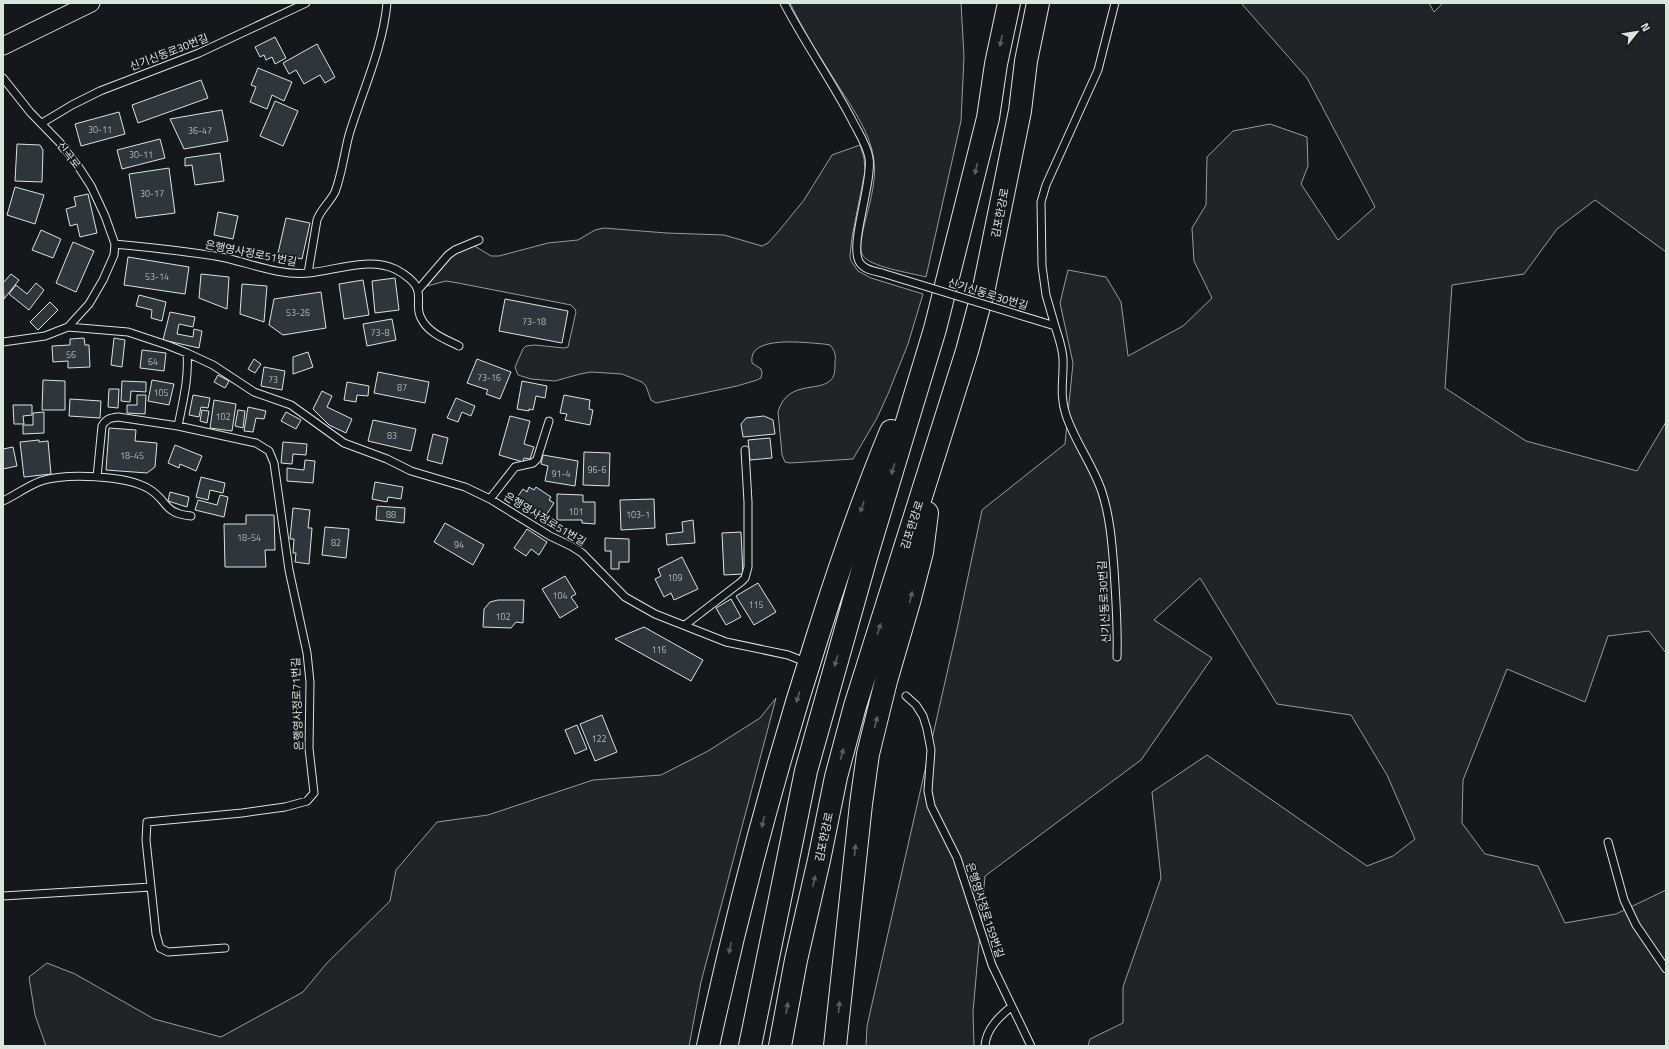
<svg xmlns="http://www.w3.org/2000/svg" width="1669" height="1049" font-family="'Titillium Web','Noto Sans KR',sans-serif">
  <style>
    .green { fill: #202428; stroke: #939e99 }
    .building { fill: #2c363c; stroke: #d8e6dc }
    .lines { fill: none; stroke-linecap: round; stroke-linejoin: round }
    .service-casing { stroke: #d8e6dc; stroke-width: 9 }
    .tertiary-casing { stroke: #d8e6dc; stroke-width: 19 }
    .trunk-casing { stroke: #d8e6dc; stroke-width: 24 }
    .service { stroke: #14181c; stroke-width: 7 }
    .tertiary { stroke: #14181c; stroke-width: 17 }
    .trunk { stroke: #14181c; stroke-width: 22 }
    .service-bridge-casing { stroke: #d8e6dc; stroke-width: 9; stroke-linecap: butt }
    .service-bridge { stroke: #14181c; stroke-width: 7 }
    .oneway { fill: #59605f }
    .labels { text-anchor: middle; dominant-baseline: central; stroke-width: 3; stroke-linejoin: round; paint-order: stroke }
    .number-label { font-size: 9px; fill: #adbab4 }
    .street-label { font-size: 11px; fill: #d8e6dc; stroke: #14181c }
  </style>
  <rect width="100%" height="100%" fill="#14181c"/>
  <!-- green -->
  <path class="green" d="M790,3H961L964,57L961,121L926,277C912,273 867,267 862,254C859,247 862,237 863,230C868,209 877,182 874,161C871,134 853,109 839,87C822,60 804,32 790,3Z
    M1241,3H1429L1434,12L1443,3H1666V252L1595,200L1557,229L1524,274L1452,285L1445,388L1526,441L1637,471L1666,422V653L1649,631L1608,636L1585,702L1507,669L1463,780L1462,823L1485,854L1538,866L1565,923L1616,914L1666,890V1046H1088L1090,1039L1123,1023V987L1161,878L1152,792L1207,755L1367,866L1393,856L1415,839L1387,775L1351,715L1277,704L1200,578L1154,620L1212,658L1141,760L985,876L973,1012L974,1046H866L867,1026L957,629L982,510L1065,444L1073,363L1060,303L1068,270L1106,277L1121,302L1128,356L1183,326L1212,298L1194,261L1192,228L1206,205L1207,157L1233,131L1270,124L1307,137L1308,166L1301,184L1338,240L1375,207L1307,78Z
    M860,145L864,158L865,171L852,237L850,256L851,261L858,271L871,278L923,294L908,344L888,394L877,418L853,459L790,463L785,462L782,455L778,412C788,376 826,396 834,375C835,372 835,366 835,362C836,355 835,351 830,345L824,344C807,343 747,334 752,363L761,369L762,373L761,378L757,380L737,386L656,403L651,400L646,386L642,382L622,374L591,372L580,374L555,381L531,379L518,375L515,367L523,349L526,346L535,345L564,348L568,347L576,312L575,309L571,305L458,283L446,281L427,286L455,253L473,245L491,256H499L548,243L578,240L595,230L604,228L666,233L724,235L762,246L768,243L778,232L804,200L832,155Z
    M776,698L701,982L689,1046H46L35,1015L29,977L47,963L75,974L154,1019L221,1037L303,992L326,964L390,901L396,870L437,822L488,815L593,780L661,775L708,751L760,718Z"/>
  <!-- building -->
  <path class="building" d="M275,37L286,58L275,64L272,57L266,60L264,55L260,57L255,47Z
    M317,44L335,77L325,83L320,75L304,84L296,70L289,74L283,63Z
    M258,68L292,82L284,101L272,95L267,109L250,102L256,87L251,85Z
    M201,80L208,98L138,123L132,105Z
    M275,101L298,111L283,146L260,136Z
    M222,110L228,141L184,149L170,119Z
    M119,112L125,134L81,146L75,124Z
    M160,139L165,158L122,169L117,150Z
    M17,144L40,145L43,150L42,182L15,181Z
    M220,153L224,181L195,185L192,165L185,166V158Z
    M169,168L175,213L136,218L129,174Z
    M15,187L44,195L35,224L7,215Z
    M88,194L97,233L80,237L77,224L70,226L66,209L76,206L74,197Z
    M218,212L238,216L233,239L214,235Z
    M286,218L310,223L302,259L278,253Z
    M41,230L61,239L53,258L32,250Z
    M73,242L94,251L76,292L56,283Z
    M128,257L189,267L185,294L124,285Z
    M11,274L19,280L4,299L3,283Z
    M201,274L229,277L227,309L199,298Z
    M395,278L399,310L375,313L372,281Z
    M363,280L369,315L344,319L339,284Z
    M36,283L44,290L29,310L9,294L16,285L27,294Z
    M242,284L267,286L264,322L240,314Z
    M321,292L326,328L283,335L269,325L274,299Z
    M139,295L166,302L162,321L151,318L152,310L136,306Z
    M505,299L568,311L562,343L499,331Z
    M50,302L58,310L38,330L30,322Z
    M170,312L195,317L193,327L179,324L177,334L193,337L194,329L202,331L199,348L163,340Z
    M392,319L396,340L367,346L363,324Z
    M84,338L85,345H89L90,367L68,368V361L53,362L52,346L70,345V339Z
    M114,338L125,340L122,367L111,365Z
    M142,350L166,353L164,371L140,368Z
    M308,352L313,367L293,374V357Z
    M254,359L261,364L255,373L248,369Z
    M477,359L511,372L500,399L486,394L488,390L467,383Z
    M264,367L285,371L282,390L261,386Z
    M378,372L429,382L425,403L374,393Z
    M218,375L229,381L225,388L214,382Z
    M43,380L65,381V410H42Z
    M152,380L174,384L169,405L148,401Z
    M122,381L146,382V392L131,391L130,402L121,401Z
    M522,381L547,386L545,398L536,396L533,410L529,409V411L517,409Z
    M347,382L369,386L368,396L357,395L356,402L344,400Z
    M109,389H119L118,408L108,407Z
    M322,391L332,396L327,407L352,419L346,433L329,425L313,409Z
    M137,395H146L145,414L127,413V405H137Z
    M193,395L210,398L208,408L201,407L199,417L189,415Z
    M564,395L590,400L589,409L593,410L590,425L565,420L567,414L560,413Z
    M456,398L475,406L471,416L462,412L458,422L447,418Z
    M70,399L101,401L100,418L69,416Z
    M214,400L236,404L232,431L210,428Z
    M13,405H32V415L23,416L24,424H14Z
    M248,407L266,411L264,419L256,418L253,432L244,431Z
    M202,410L209,411L207,423L200,421Z
    M238,410L245,411L243,428L235,426Z
    M44,412V433L23,434V425H33V413Z
    M286,412L301,420L296,429L281,421Z
    M510,416L530,421L524,444L534,447L530,459L524,458L523,462L499,455Z
    M764,416L773,420L775,434L743,437L741,424L746,418Z
    M373,420L416,429L411,451L368,441Z
    M109,428L136,430L135,441L157,443L155,467L147,473L106,470Z
    M433,434L448,438L442,464L427,460Z
    M770,438L772,458L750,460L748,440Z
    M39,440V442L48,441L51,474L24,477L20,442Z
    M283,442L307,444L306,455L293,454L292,464L281,463Z
    M175,445L202,456L196,471L180,464L179,468L168,463Z
    M13,447L17,466L3,469V449Z
    M584,452L610,453L609,486L583,485Z
    M543,455L578,461L575,486L545,481L548,466L541,464Z
    M305,460L315,461L313,483L287,481V468L304,470Z
    M201,477L225,483L223,493L210,490L208,500L196,497Z
    M375,482L403,487L401,499L388,497L387,502L372,499Z
    M529,487L534,490L536,487L551,497L549,500L554,503L545,517L537,512L535,516L527,511L529,508L516,499L523,489L527,492Z
    M170,492L189,497L187,507L168,501Z
    M557,494L583,495V502H595V524L582,523V520H557Z
    M220,495L228,497L224,517L195,510L198,500L217,505Z
    M654,499L655,528L621,530L620,500Z
    M377,506L405,508L404,523L376,520Z
    M293,508L310,510L308,528H312L309,564L295,562L296,553H293L294,539H290Z
    M246,515H274L275,550H265L266,567H225L224,524H246Z
    M693,520L695,543L667,545L666,534L683,532L682,522Z
    M445,523L484,545L473,565L434,542Z
    M325,527L349,529L346,558L322,555Z
    M527,529L547,542L539,555L531,549L526,556L514,548Z
    M741,532L743,574L724,575L722,533Z
    M605,538L629,539V562H619V569H611V551H605Z
    M682,557L698,589L674,600L671,593L664,597L655,579L661,576L658,569Z
    M565,576L576,594L571,597L578,607L560,618L542,589Z
    M758,583L776,612L754,625L736,596Z
    M731,599L741,617L726,625L716,608Z
    M498,600H524L523,623L516,622L511,628L483,627L484,609L490,602Z
    M644,627L703,660L691,681L615,639Z
    M602,715L617,752L595,761L580,724Z
    M577,725L587,749L575,754L565,730Z"/>
  <g class="lines">
    <!-- service casing -->
    <g class="service-casing">
      <path id="service" d="M784,3C805,43 831,80 852,120C858,132 867,145 869,158C873,183 848,247 860,263C865,270 874,271 882,273
        M3,78L30,112L63,146L78,166L91,186L105,216L115,244L114,255L103,280L89,304L68,327L45,336L3,342
        M42,123L72,105L100,91L199,53L306,3
        M115,244C152,248 189,251 226,258C252,264 281,276 309,273C336,270 369,257 395,269C403,273 417,282 418,292C420,301 416,309 421,318C428,333 445,339 459,346
        M308,273L317,220C321,209 330,202 335,192C342,174 344,154 349,135C362,92 383,48 387,3
        M418,290L448,255L455,250L479,240
        M1042,322L1055,326C1058,336 1062,346 1063,358C1064,378 1059,395 1066,415C1075,442 1093,465 1102,492C1110,517 1112,543 1114,569C1116,599 1118,628 1117,657
        M1055,326L1046,295L1042,266L1041,202L1046,185L1098,70L1115,3
        M68,327L128,332L167,345L187,353L213,365L254,392L291,405L344,443L387,459L411,471L465,487L490,499L550,536L571,546L582,553L625,597L655,614L726,642L788,655L798,659
        M178,426C183,401 189,378 187,353
        M490,499L515,467L533,463L537,459L549,421
        M3,501C16,495 27,486 41,481C66,473 126,475 149,489C169,501 162,513 191,516
        M685,625L741,582L745,578L748,567V502L745,450
        M906,696L916,705L923,716L927,729L931,750L928,791L931,806L957,858L992,965L1031,1046
        M1608,842L1624,900L1636,925L1666,969
        M151,887L156,934L160,948L168,952L225,948
        M3,896L151,887L146,840L147,822L242,813L285,807L307,801L314,793L309,748L310,682L307,653L289,570L274,463L269,451L256,443L178,426L118,417C110,418 106,419 102,426L97,477
        M985,1046C986,1029 999,1017 1011,1007"/>
    </g>
    <!-- tertiary casing -->
    <g class="tertiary-casing">
      <path id="tertiary" d="M3,46L91,3"/>
    </g>
    <!-- trunk casing -->
    <g class="trunk-casing">
      <path id="trunk" d="M708,1046C738,908 774,772 817,638C839,568 863,499 891,431
        M750,1046L806,771L867,554L935,329L988,118L996,64L1009,3
        M780,1046L796,960L819,860L836,777L855,706L967,351L984,288L1020,111L1026,61L1038,3
        M835,1046L861,804L868,754L886,681L909,602L922,552L927,513"/>
    </g>
    <!-- service -->
    <use href="#service" class="service"/>
    <!-- tertiary -->
    <use href="#tertiary" class="tertiary"/>
    <!-- trunk -->
    <use href="#trunk" class="trunk"/>
    <!-- service-bridge casing -->
    <g class="service-bridge-casing">
      <path id="service-bridge" d="M882,273L1042,322"/>
    </g>
    <!-- service-bridge -->
    <use href="#service-bridge" class="service-bridge"/>
  </g>
  <!-- one-way arrows -->
  <defs><path id="oneway-solid" d="M-6-.8H1V-3.2L6.5 0L1 3.2V.8H-6Z"/></defs>
  <g class="oneway">
    <use href="#oneway-solid" transform="translate(1001 41) rotate(102)"/>
    <use href="#oneway-solid" transform="translate(976 169) rotate(103)"/>
    <use href="#oneway-solid" transform="translate(893 469) rotate(107)"/>
    <use href="#oneway-solid" transform="translate(862 507) rotate(110)"/>
    <use href="#oneway-solid" transform="translate(911 597) rotate(-76)"/>
    <use href="#oneway-solid" transform="translate(879 629) rotate(-72)"/>
    <use href="#oneway-solid" transform="translate(836 661) rotate(106)"/>
    <use href="#oneway-solid" transform="translate(798 697) rotate(107)"/>
    <use href="#oneway-solid" transform="translate(876 722) rotate(-76)"/>
    <use href="#oneway-solid" transform="translate(842 754) rotate(-75)"/>
    <use href="#oneway-solid" transform="translate(763 822) rotate(104)"/>
    <use href="#oneway-solid" transform="translate(855 850) rotate(-84)"/>
    <use href="#oneway-solid" transform="translate(814 881) rotate(-77)"/>
    <use href="#oneway-solid" transform="translate(730 948) rotate(102)"/>
    <use href="#oneway-solid" transform="translate(839 1007) rotate(-84)"/>
    <use href="#oneway-solid" transform="translate(787 1008) rotate(-80)"/>
  </g>
  <g class="labels">
    <!-- number labels -->
    <g class="number-label">
      <text x="100" y="129">30-11</text>
      <text x="200" y="130">36-47</text>
      <text x="141" y="154">30-11</text>
      <text x="152" y="193">30-17</text>
      <text x="157" y="276">53-14</text>
      <text x="298" y="312">53-26</text>
      <text x="534" y="321">73-18</text>
      <text x="380" y="332">73-8</text>
      <text x="71" y="354">56</text>
      <text x="153" y="361">64</text>
      <text x="489" y="377">73-16</text>
      <text x="273" y="379">73</text>
      <text x="402" y="387">87</text>
      <text x="161" y="392">105</text>
      <text x="223" y="416">102</text>
      <text x="392" y="435">83</text>
      <text x="132" y="455">18-45</text>
      <text x="597" y="469">96-6</text>
      <text x="561" y="473">91-4</text>
      <text x="576" y="511">101</text>
      <text x="391" y="514">88</text>
      <text x="638" y="514">103-1</text>
      <text x="249" y="537">18-54</text>
      <text x="336" y="542">82</text>
      <text x="459" y="544">94</text>
      <text x="675" y="577">109</text>
      <text x="560" y="595">104</text>
      <text x="756" y="604">115</text>
      <text x="503" y="616">102</text>
      <text x="659" y="649">116</text>
      <text x="599" y="738">122</text>
    </g>
    <!-- street labels -->
    <g class="street-label">
      <text transform="translate(169 52) rotate(-21)">신기신동로30번길</text>
      <text transform="translate(69 155) rotate(52)">신곡로</text>
      <text transform="translate(1000 213) rotate(-79)">김포한강로</text>
      <text transform="translate(251 253) rotate(11)">은행영사정로51번길</text>
      <text transform="translate(988 294) rotate(17)">신기신동로30번길</text>
      <text transform="translate(545 519) rotate(31)">은행영사정로51번길</text>
      <text transform="translate(912 525) rotate(-72)">김포한강로</text>
      <text transform="translate(1104 602) rotate(-93)">신기신동로30번길</text>
      <text transform="translate(297 704) rotate(-92)">은행영사정로71번길</text>
      <text transform="translate(824 837) rotate(-78)">김포한강로</text>
      <text transform="translate(985 910) rotate(72)">은행영사정로159번길</text>
    </g>
  </g>
  <!-- border -->
  <rect width="1669" height="1049" fill="none" stroke="#d8e6dc" stroke-width="8"/>
  <!-- north arrow -->
  <g transform="translate(1637 32) rotate(60)" stroke="#14181c" stroke-width="3" paint-order="stroke">
  <path d="M0-3L7 15L0 10L-7 15Z" fill="#d8e6dc"/>
  <text y="-6" font-size="11" font-weight="bold" text-anchor="middle" fill="#d8e6dc">N</text>
  </g>
</svg>
